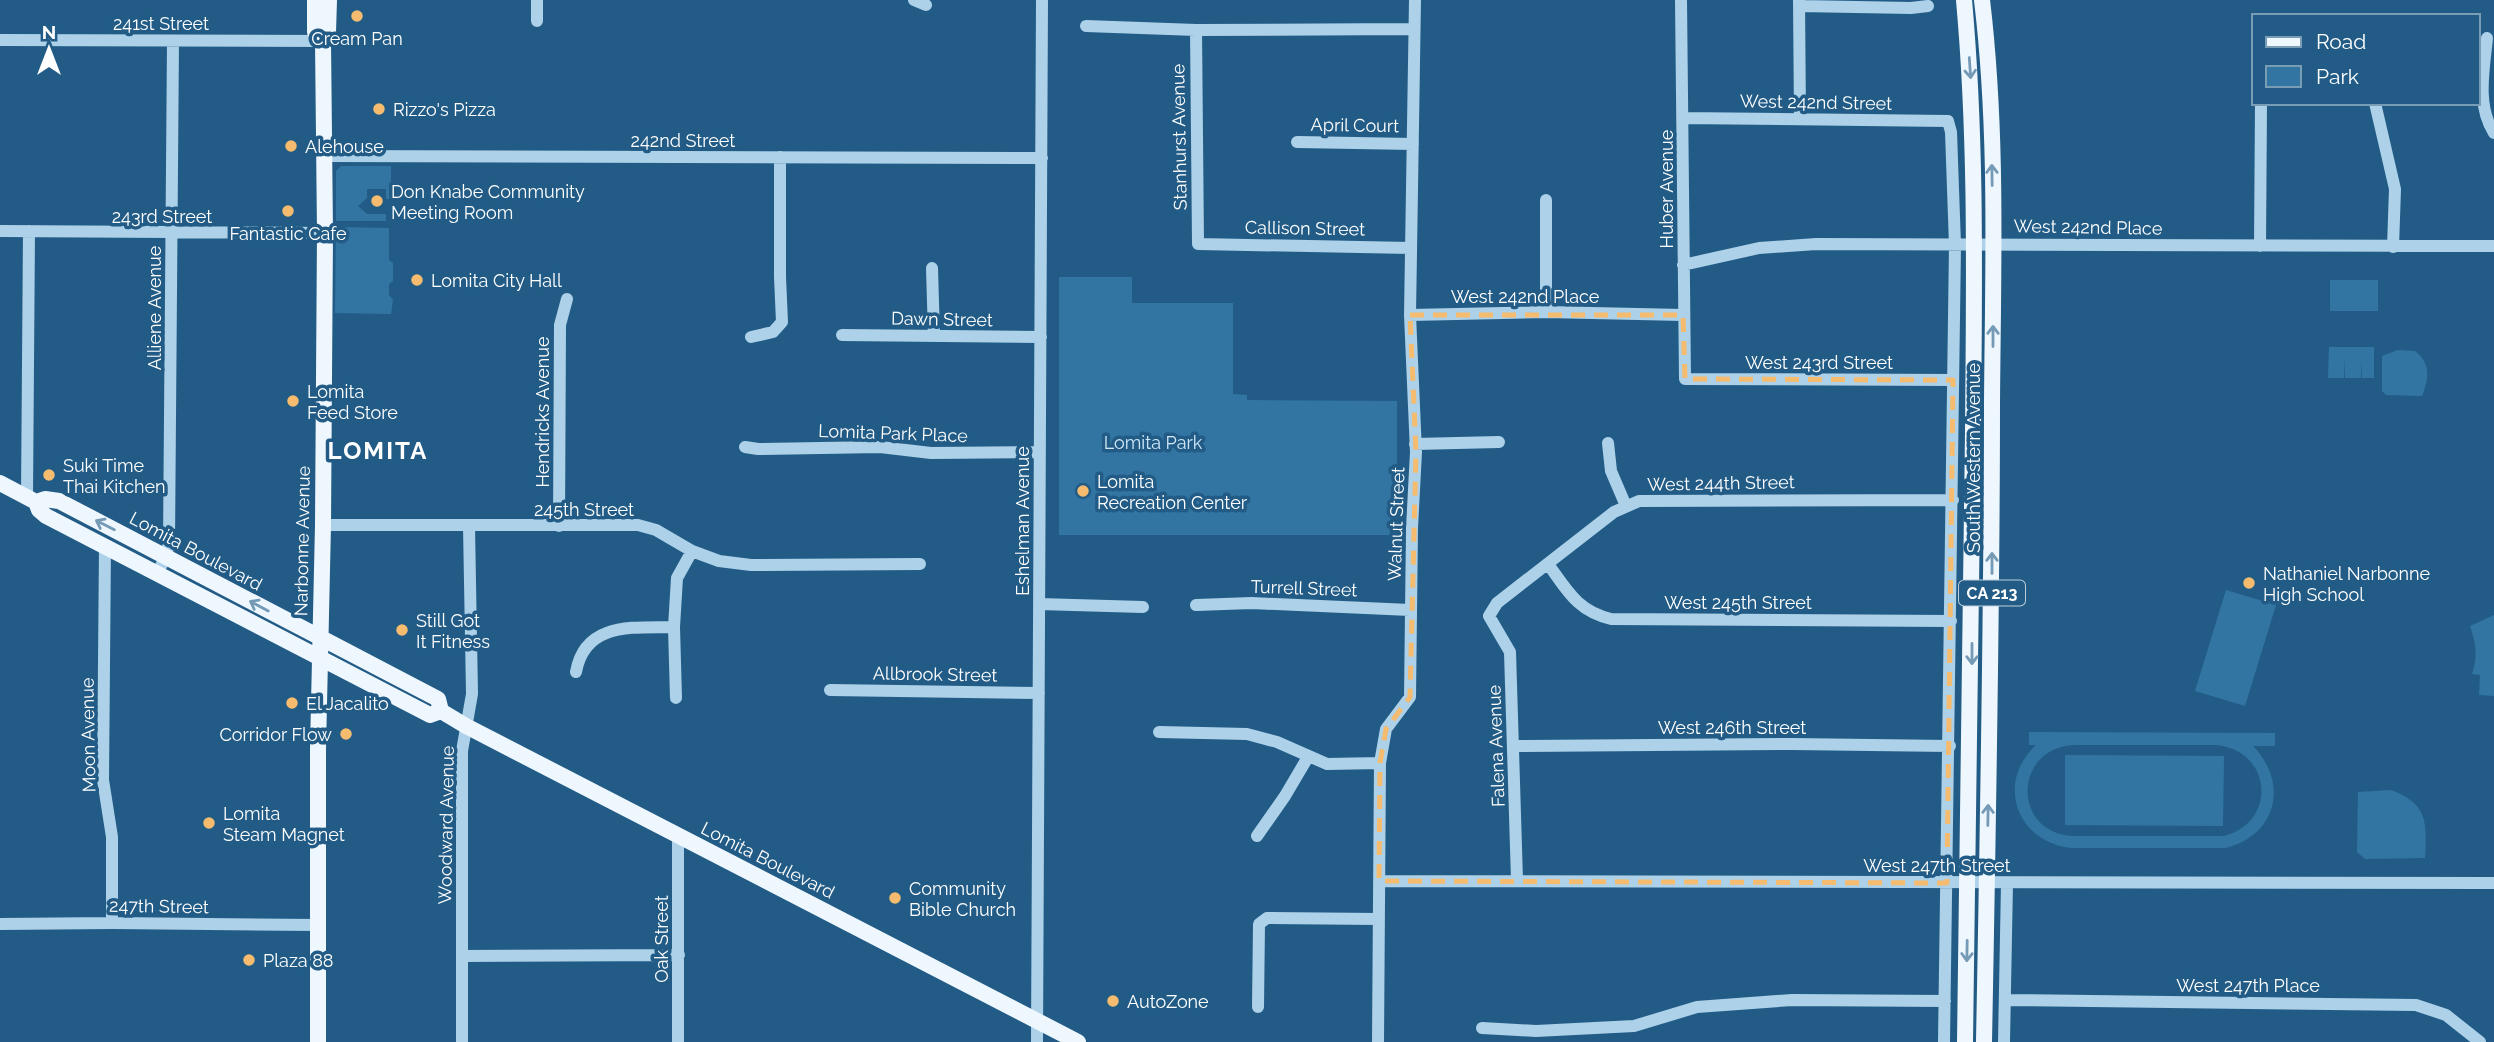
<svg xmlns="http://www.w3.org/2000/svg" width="2494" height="1042" font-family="Raleway,sans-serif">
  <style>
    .green { fill: #3375a2; fill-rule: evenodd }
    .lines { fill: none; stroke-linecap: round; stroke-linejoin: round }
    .minor { stroke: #acd1e9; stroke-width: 12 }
    .major { stroke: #eff7fe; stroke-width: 16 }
    .oneway { stroke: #749ab6 }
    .marked { fill: none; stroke: #f5bb6e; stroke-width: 5; stroke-dasharray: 14 9; stroke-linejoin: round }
    .poi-dot { fill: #f5bb6e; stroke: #225c86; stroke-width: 2.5 }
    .labels { text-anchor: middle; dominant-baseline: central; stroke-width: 7; stroke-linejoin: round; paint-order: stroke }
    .shield { fill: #225c86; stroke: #bdcedb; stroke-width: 2 }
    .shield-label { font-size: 16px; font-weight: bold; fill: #fff }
    .street-label { font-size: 18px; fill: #fff; stroke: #225c86 }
    .poi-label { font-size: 18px; fill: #fff; stroke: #225c86; text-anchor: start }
    .park-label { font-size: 18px; fill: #d0e7f7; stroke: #225c86 }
    .district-label { font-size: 24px; font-weight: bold; letter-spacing: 2px; fill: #fff; stroke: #225c86 }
  </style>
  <rect width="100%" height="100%" fill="#225c86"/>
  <!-- green -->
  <path class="green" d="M341,166H391V199H386V189H367V198L358,206L367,214H386V221H336V171Z
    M336,227L389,228V260L393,263V281L389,284V295L393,300L391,314L335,313Z
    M1059,277H1132V303H1233V394L1247,395V400L1397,401V535H1059Z
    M2330,280H2378V311H2330Z
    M2329,347H2374V378H2362L2361,360V378H2345V356L2344,378H2328Z
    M2398,350L2415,351C2431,363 2429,379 2422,396L2386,395L2382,391V356Z
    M2226,590L2276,605L2245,706L2195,691Z
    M2494,615V696L2479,695L2480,675L2472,674C2478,656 2476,643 2470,626Z
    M2029,732L2275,733V746H2253C2289,783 2277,835 2226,848H2072C2017,843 1995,783 2036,745H2029ZM2073,745H2216C2272,750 2278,822 2224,836H2072C2012,832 2013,749 2073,745Z
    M2065,755L2224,756L2223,826L2065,825Z
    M2391,790C2428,804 2427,822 2425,858L2365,859L2357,852L2358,792Z"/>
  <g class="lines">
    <!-- minor -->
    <path class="minor" d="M914,0L926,5
      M1681,0L1685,379L1953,380
      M1799,0L1800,118
      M1800,6L1911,8L1928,6
      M537,21V0
      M1086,26L1196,30L1414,29
      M1196,30L1198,244L1411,248
      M2487,38C2484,70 2476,105 2494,133
      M0,40L323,41
      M2375,103L2395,189L2393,247
      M1683,118L1948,121L1951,132L1955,245L1944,1042
      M1297,142L1413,144
      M325,156L1042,158
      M1546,200V312
      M0,231L325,233
      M2260,246L2261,103
      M1683,265L1759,248L1816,244L2494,246
      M932,268L934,336
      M1410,315L1546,312L1683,315
      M842,335L1041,337
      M751,337L773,332L782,322L780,277V157
      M1608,443L1611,471L1626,506
      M1415,444L1499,442
      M745,447L758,449L880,447L931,453L1040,452
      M27,496L29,231
      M323,525H638L656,530L692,551L719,561L751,565L920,564
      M559,526L560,325L567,299
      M105,546L103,780L112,837V923
      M1548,564C1567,590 1577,611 1611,619L1951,621
      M157,573L166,557L169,542L173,41
      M1039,604L1143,607
      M1196,605L1252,603L1410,610
      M576,672C585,621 634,628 674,627
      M830,690L1039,693
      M676,698L674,627L677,578L692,551
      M1159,732L1247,734L1277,742L1327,764L1380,763
      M1514,746L1792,744L1950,746
      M678,835V1042
      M1257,836L1285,796L1308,757
      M1517,880L1510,652L1489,616L1497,603L1614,512L1639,501L1953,500
      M1379,881L2494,883
      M0,924L112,923L318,925
      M462,956L679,955
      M2005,1000L2416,1005L2446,1015L2480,1042
      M1258,1007L1259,924L1267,918L1379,919
      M1482,1028L1536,1031L1634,1026L1697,1007L1792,1000L1945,1001
      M462,1042V751L472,694L469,526
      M1037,1042L1042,0
      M1378,1042L1380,763L1386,729L1410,697L1412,528L1416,452L1410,315L1415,0
      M2004,1042L2007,883"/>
    <!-- major -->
    <path class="major" d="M315,0V32L323,41
      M1964,0C1977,144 1974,289 1973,434C1972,636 1969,839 1965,1042
      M1982,0C1998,133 1993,268 1992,402C1992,615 1988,829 1984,1042
      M0,483L36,502L39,510L46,516L430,715L441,711
      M36,502L45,499L59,501L438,699L441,711L466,726L1078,1042
      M318,1042V749L323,525L325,233L323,41L328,32L329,0"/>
  </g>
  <!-- one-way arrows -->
  <defs><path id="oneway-shaft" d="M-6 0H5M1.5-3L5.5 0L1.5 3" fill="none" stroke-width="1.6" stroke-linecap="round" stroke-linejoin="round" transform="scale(1.75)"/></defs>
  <g class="oneway">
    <use href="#oneway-shaft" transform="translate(1970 68) rotate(86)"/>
    <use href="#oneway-shaft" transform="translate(1992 175) rotate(-91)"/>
    <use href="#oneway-shaft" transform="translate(1993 336) rotate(-90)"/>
    <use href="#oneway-shaft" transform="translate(105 525) rotate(-153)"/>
    <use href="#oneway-shaft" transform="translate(1992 563) rotate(-90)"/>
    <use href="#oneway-shaft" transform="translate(259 606) rotate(-152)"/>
    <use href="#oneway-shaft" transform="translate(1972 654) rotate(90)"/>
    <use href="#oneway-shaft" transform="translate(1988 815) rotate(-89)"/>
    <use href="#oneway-shaft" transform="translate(1967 951) rotate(91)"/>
  </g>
  <!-- marked area -->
  <path class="marked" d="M1410,315H1683L1685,379L1953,380L1947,883L1379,881L1380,763L1386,729L1410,697L1416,452Z"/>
  <!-- markers -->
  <g class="poi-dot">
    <circle cx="357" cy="16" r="7"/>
    <circle cx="379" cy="109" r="7"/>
    <circle cx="291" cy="146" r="7"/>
    <circle cx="377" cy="201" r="7"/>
    <circle cx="288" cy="211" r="7"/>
    <circle cx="417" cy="280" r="7"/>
    <circle cx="293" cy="401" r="7"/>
    <circle cx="49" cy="475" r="7"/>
    <circle cx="1083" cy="491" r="7"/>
    <circle cx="2249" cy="583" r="7"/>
    <circle cx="402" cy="630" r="7"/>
    <circle cx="292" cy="703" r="7"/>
    <circle cx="346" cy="734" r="7"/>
    <circle cx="209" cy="823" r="7"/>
    <circle cx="895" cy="898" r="7"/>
    <circle cx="249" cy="960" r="7"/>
    <circle cx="1113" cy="1001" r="7"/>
  </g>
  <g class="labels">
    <!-- shield labels -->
    <rect class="shield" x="1959" y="580.5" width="66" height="25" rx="5"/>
    <g class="shield-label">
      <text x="1992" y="593">CA 213</text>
    </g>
    <!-- street labels -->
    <g class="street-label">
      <text x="161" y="23">241st Street</text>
      <text transform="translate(1816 102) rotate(1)">West 242nd Street</text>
      <text transform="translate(1355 125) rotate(1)">April Court</text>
      <text transform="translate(1179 137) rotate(-91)">Stanhurst Avenue</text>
      <text x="683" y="140">242nd Street</text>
      <text transform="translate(1666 189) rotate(-90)">Huber Avenue</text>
      <text x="162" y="216">243rd Street</text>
      <text transform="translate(2088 227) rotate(1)">West 242nd Place</text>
      <text transform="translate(1305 228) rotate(1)">Callison Street</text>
      <text x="1525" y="296">West 242nd Place</text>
      <text transform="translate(154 308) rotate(-90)">Alliene Avenue</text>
      <text transform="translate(942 319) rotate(1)">Dawn Street</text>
      <text x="1819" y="362">West 243rd Street</text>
      <text transform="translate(542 412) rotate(-90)">Hendricks Avenue</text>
      <text transform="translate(893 433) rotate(2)">Lomita Park Place</text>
      <text transform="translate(1973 458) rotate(-90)">South Western Avenue</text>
      <text transform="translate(1721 483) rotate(-1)">West 244th Street</text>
      <text x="584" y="509">245th Street</text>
      <text transform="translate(1022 521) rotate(-90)">Eshelman Avenue</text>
      <text transform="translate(1396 524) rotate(-88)">Walnut Street</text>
      <text transform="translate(302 541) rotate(-89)">Narbonne Avenue</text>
      <text transform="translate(196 551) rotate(28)">Lomita Boulevard</text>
      <text transform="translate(1304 588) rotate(2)">Turrell Street</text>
      <text x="1738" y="602">West 245th Street</text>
      <text transform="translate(935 674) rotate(1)">Allbrook Street</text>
      <text x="1732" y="727">West 246th Street</text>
      <text transform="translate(88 735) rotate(-91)">Moon Avenue</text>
      <text transform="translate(1496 746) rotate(-92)">Falena Avenue</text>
      <text transform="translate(446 825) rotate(-89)">Woodward Avenue</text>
      <text transform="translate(768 860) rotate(27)">Lomita Boulevard</text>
      <text x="1937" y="865">West 247th Street</text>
      <text transform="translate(159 906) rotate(1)">247th Street</text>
      <text transform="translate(661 939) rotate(-90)">Oak Street</text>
      <text x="2248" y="985">West 247th Place</text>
    </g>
    <!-- poi labels -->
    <g class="poi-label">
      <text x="357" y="38" text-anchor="middle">Cream Pan</text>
      <text x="393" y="109">Rizzo's Pizza</text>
      <text x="305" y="146">Alehouse</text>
      <text x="391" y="191">Don Knabe Community<tspan x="391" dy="21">Meeting Room</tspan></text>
      <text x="288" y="233" text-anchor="middle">Fantastic Cafe</text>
      <text x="431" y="280">Lomita City Hall</text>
      <text x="307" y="391">Lomita<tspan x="307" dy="21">Feed Store</tspan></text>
      <text x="63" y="465">Suki Time<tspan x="63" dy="21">Thai Kitchen</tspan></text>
      <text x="1097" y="481">Lomita<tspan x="1097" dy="21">Recreation Center</tspan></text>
      <text x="2263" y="573">Nathaniel Narbonne<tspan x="2263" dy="21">High School</tspan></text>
      <text x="416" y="620">Still Got<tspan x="416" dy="21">It Fitness</tspan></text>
      <text x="306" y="703">El Jacalito</text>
      <text x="332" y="734" text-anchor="end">Corridor Flow</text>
      <text x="223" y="813">Lomita<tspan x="223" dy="21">Steam Magnet</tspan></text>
      <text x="909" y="888">Community<tspan x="909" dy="21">Bible Church</tspan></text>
      <text x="263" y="960">Plaza 88</text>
      <text x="1127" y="1001">AutoZone</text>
    </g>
    <!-- park labels -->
    <g class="park-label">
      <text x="1153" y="442">Lomita Park</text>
    </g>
    <!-- district labels -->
    <g class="district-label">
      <text x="378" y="450">LOMITA</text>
    </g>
  </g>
  <!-- legend -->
  <rect x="2252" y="14" width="228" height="91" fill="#225c86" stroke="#7a9db6" stroke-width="2"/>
  <rect x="2266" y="37" width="35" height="10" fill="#eff7fe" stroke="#7a9db6" stroke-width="2"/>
  <text x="2316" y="49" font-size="21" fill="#ffffff">Road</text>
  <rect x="2266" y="66" width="35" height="21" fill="#3375a2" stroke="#7a9db6" stroke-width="2"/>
  <text x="2316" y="84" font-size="21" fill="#ffffff">Park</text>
  <!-- north arrow -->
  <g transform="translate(49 49)" stroke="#225c86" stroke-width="5" paint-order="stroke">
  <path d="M0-5L12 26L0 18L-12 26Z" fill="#ffffff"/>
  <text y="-10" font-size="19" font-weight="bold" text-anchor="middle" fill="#ffffff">N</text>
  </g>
</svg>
